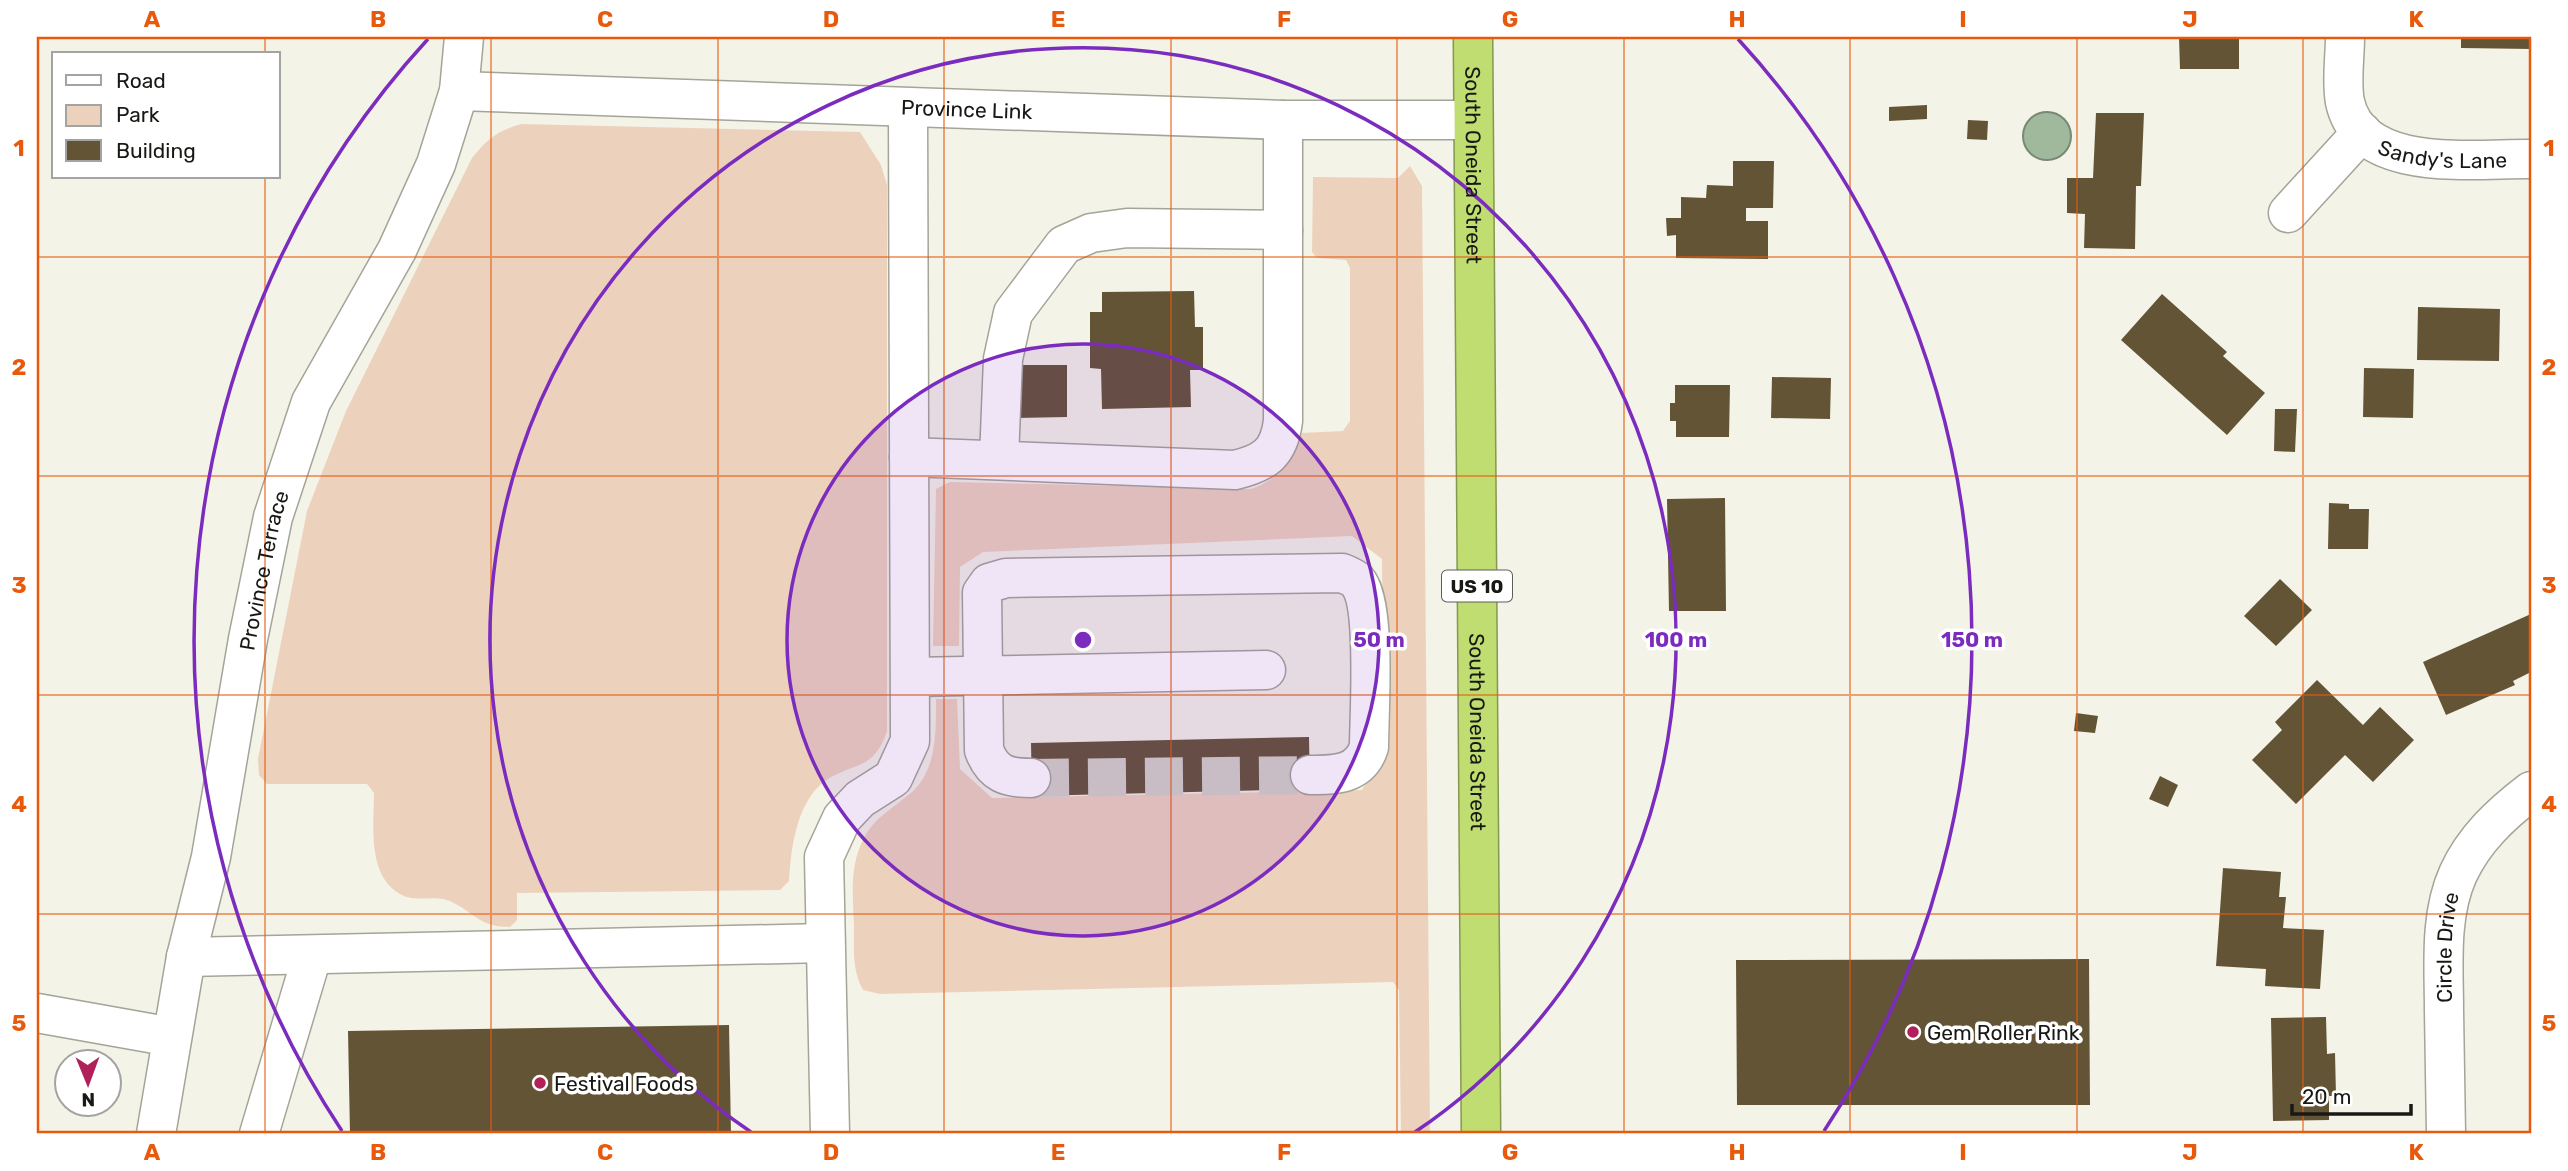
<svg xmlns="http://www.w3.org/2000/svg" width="2568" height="1171" font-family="Rubik,sans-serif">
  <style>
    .green { fill: #ecd2bc }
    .water { fill: #a0b99d; stroke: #778974; stroke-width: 2 }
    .building { fill: #645436 }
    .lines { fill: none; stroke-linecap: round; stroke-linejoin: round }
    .minor-tunnel { stroke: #d3d2c7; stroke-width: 38; stroke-dasharray: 38 19; stroke-linecap: butt }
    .minor-casing { stroke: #a5a498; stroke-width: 41 }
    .highway-casing { stroke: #859850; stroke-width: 41 }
    .minor { stroke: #fff; stroke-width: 38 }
    .highway { stroke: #bfdd70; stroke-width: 38 }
    .grid { fill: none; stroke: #e8590c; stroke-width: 2; stroke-opacity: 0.55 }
    .ring { fill: none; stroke: #7b2cbf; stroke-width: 3.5 }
    .poi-dot { fill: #b02159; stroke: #fff; stroke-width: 2.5 }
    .labels { text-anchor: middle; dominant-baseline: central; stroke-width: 7; stroke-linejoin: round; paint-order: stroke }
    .shield { fill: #fff; stroke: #5d5d5a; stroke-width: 2 }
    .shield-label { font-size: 19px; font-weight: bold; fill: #181814 }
    .street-label { font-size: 21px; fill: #181814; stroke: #fff }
    .poi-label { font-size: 21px; fill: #181814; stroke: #fff; text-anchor: start }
    .centre { fill: #7b2cbf; stroke: #fff; stroke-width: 3.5 }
    .ring-label { font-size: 21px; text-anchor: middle; font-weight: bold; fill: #7b2cbf; stroke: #fff; stroke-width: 7; stroke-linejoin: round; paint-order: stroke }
    .neatline { fill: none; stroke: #e8590c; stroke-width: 2.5 }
    .grid-label { font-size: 23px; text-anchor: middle; font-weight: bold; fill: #e8590c }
  </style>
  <rect width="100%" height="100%" fill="#f4f3e7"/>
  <!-- green -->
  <path class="green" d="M522,124L860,132L881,165L887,185V731C875,767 860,762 831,777C797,796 791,847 789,881L780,890L517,893V920L510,927C480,927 476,914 452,902C438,894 418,902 404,896C366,879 374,825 374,793L367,784H267L259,775L258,759L307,511L346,411L472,158C487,139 498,130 522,124Z
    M1410,166L1422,186L1430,1134H1401L1399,990L1393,982L880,994L863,990C852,970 854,949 854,927C853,896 849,866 864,838C874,817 897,806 914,790C937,768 936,729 936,699H957L960,769L992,798L1362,790L1383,756L1382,559L1352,536L983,552L960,567L959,646H933L936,489L950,482L1251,489C1279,479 1292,461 1302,433L1343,431L1350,421V268L1346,260L1317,258L1312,252L1313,177L1398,178Z"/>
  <!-- water -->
  <path class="water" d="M2023 136a24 24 0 1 1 48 0a24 24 0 1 1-48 0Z"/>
  <!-- building -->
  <path class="building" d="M2179,37H2239V69H2180Z
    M2461,37H2531V49L2461,48Z
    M1927,105V119L1889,121V107Z
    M2096,113H2144L2141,186H2136L2135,249L2084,248L2085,214L2067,213V178H2093Z
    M1968,120L1988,121L1987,140L1967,139Z
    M1733,161H1774L1773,208H1746V221H1768V259L1676,258V235L1667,236L1666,218H1681V197L1706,198L1707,185L1733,186Z
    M1194,291L1195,327H1203V370H1190L1191,407L1102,409L1101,369L1090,368V312H1102V292Z
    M2162,294L2227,352L2223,356L2265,393L2227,435L2121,340Z
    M2418,307L2500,309L2499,361L2417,360Z
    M1012,365H1067V417L1012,418Z
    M2364,368L2414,369L2413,418L2363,417Z
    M1772,377L1831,378L1830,419L1771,418Z
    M1675,385H1730L1729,437H1676V421H1670V403H1675Z
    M2275,409H2297L2295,452L2274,451Z
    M1725,498L1726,611H1669L1667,499Z
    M2329,503L2349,504V509H2369L2368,549H2328Z
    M2280,579L2312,610L2276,646L2244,616Z
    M2531,614V672L2513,681L2515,685L2446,715L2423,662Z
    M2317,680L2363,725L2380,707L2414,740L2373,782L2345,755L2296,804L2252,760L2282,730L2275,722Z
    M2076,713L2098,716L2095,733L2074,731Z
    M1309,737L1310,789L1032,796L1031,743Z
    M2160,776L2178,785L2168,807L2149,799Z
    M2223,868L2281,872L2279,897H2286L2283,928L2324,930L2320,989L2265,986L2266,969L2216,966Z
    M2089,959L2090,1105H1737L1736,960Z
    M2326,1017L2327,1054L2335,1053L2336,1096H2329V1120L2273,1121L2271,1018Z
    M729,1025L731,1134H350L348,1031Z"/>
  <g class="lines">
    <!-- minor-tunnel -->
    <path class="minor-tunnel" d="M1031,778L1310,775"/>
    <!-- minor casing -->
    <g class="minor-casing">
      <g id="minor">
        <path id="s1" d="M2345,37C2345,57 2341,82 2345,102C2361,175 2476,158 2531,159"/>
        <path id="s2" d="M459,91L1283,120H1473"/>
        <path d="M2288,213L2362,132"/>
        <path d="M909,457L1235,470C1265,463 1279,453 1283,421V120"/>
        <path d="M999,459L1003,359L1013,313L1064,245L1091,233L1127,228L1283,230"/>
        <path d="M911,677L1266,670"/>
        <path d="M1031,778C1007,778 993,774 984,750L982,593L989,583L1006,578L1342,573C1347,575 1354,578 1357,581C1377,603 1369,714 1369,747C1360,775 1336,775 1310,775"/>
        <path d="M186,957L825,943"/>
        <path d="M37,1013L172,1037"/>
        <path id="s3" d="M156,1134L186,957L211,857L248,639L273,517L311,402L397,250L436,164L459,91L464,37"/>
        <path d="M259,1134L312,956"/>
        <path d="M830,1134L824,857L842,818L860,799L893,778L910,741L908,109"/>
        <path id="s4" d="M2446,1134C2445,1093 2445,1052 2444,1011C2444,967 2439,916 2458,874C2474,839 2501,814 2531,791"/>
      </g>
    </g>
    <!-- highway casing -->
    <g class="highway-casing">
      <g id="highway">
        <path id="s5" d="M1473,37L1481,1134"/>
      </g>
    </g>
    <!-- minor -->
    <use href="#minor" class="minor"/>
    <!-- highway -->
    <use href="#highway" class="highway"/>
  </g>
  <!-- grid -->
  <path class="grid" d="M265,37V54M491,37V1134M718,37V1134M944,37V1134M1171,37V1134M1397,37V1134M1624,37V1134M1850,37V1134M2077,37V1134M2303,37V1134M265,177V1134M37,257H2531M37,476H2531M37,695H2531M37,914H2531"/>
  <!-- distance rings -->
  <circle cx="1083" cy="640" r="296" fill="#7b2cbf" fill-opacity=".12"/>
  <g class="ring">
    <circle cx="1083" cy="640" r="296"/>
    <path d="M751 1132A593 593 0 1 1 1415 1132"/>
    <path d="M342 1131A889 889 0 0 1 428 39M1738 39A889 889 0 0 1 1824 1131"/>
  </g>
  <!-- markers -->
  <g class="poi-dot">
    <circle cx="1913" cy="1032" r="7"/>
    <circle cx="540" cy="1083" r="7"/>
  </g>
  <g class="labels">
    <!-- shield labels -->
    <rect class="shield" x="1442" y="570.5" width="70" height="31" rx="5"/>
    <g class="shield-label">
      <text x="1477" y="586">US 10</text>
    </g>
    <!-- street labels -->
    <g class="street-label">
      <text stroke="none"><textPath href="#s2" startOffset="508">Province Link</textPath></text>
      <text stroke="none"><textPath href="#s1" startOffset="187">Sandy's Lane</textPath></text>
      <text stroke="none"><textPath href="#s5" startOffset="128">South Oneida Street</textPath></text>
      <text stroke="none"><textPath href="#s3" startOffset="574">Province Terrace</textPath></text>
      <text stroke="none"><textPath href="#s5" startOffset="695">South Oneida Street</textPath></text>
      <text stroke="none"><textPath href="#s4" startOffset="187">Circle Drive</textPath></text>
    </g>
    <!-- poi labels -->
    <g class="poi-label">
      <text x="1927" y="1032">Gem Roller Rink</text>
      <text x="554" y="1083">Festival Foods</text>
    </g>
  </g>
  <circle cx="1083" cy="640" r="10" class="centre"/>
  <g class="ring-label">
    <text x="1379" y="647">50 m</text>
    <text x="1676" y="647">100 m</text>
    <text x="1972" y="647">150 m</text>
  </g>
  <!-- border -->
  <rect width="2568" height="1171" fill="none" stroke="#ffffff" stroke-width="77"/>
  <!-- legend -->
  <rect x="52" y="52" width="228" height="126" fill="#ffffff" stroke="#a3a3a1" stroke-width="2"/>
  <rect x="66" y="75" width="35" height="10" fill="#ffffff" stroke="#a3a3a1" stroke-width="2"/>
  <text x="116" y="88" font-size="21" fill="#181814">Road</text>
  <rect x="66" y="105" width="35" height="21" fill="#ecd2bc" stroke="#a3a3a1" stroke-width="2"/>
  <text x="116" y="122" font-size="21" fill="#181814">Park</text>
  <rect x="66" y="140" width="35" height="21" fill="#645436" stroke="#a3a3a1" stroke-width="2"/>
  <text x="116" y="158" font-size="21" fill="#181814">Building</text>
  <!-- north arrow -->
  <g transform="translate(88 1083) rotate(179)"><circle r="33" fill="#ffffff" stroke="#a3a3a1" stroke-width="2"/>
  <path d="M0-5L12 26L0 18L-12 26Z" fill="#b02159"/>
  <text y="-10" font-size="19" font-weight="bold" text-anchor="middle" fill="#181814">N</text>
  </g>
  <!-- scale -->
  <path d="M2292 1104v10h119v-10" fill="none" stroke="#181814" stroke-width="3.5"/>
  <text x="2302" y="1104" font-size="21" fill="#181814" stroke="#ffffff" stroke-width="5" paint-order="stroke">20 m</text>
  <rect x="38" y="38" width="2492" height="1094" class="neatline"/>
  <g class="grid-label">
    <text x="152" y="27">A</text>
    <text x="378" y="27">B</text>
    <text x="605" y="27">C</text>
    <text x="831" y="27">D</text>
    <text x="1058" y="27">E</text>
    <text x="1284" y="27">F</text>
    <text x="1510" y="27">G</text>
    <text x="1737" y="27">H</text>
    <text x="1963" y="27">I</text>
    <text x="2190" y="27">J</text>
    <text x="2416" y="27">K</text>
    <text x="19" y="156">1</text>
    <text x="2549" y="156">1</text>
    <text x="19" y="375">2</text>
    <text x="2549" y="375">2</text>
    <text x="19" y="593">3</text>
    <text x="2549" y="593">3</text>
    <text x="19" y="812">4</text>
    <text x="2549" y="812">4</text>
    <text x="19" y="1031">5</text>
    <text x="2549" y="1031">5</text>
    <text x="152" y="1160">A</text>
    <text x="378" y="1160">B</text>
    <text x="605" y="1160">C</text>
    <text x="831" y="1160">D</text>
    <text x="1058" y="1160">E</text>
    <text x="1284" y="1160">F</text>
    <text x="1510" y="1160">G</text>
    <text x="1737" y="1160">H</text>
    <text x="1963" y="1160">I</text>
    <text x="2190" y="1160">J</text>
    <text x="2416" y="1160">K</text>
  </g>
</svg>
